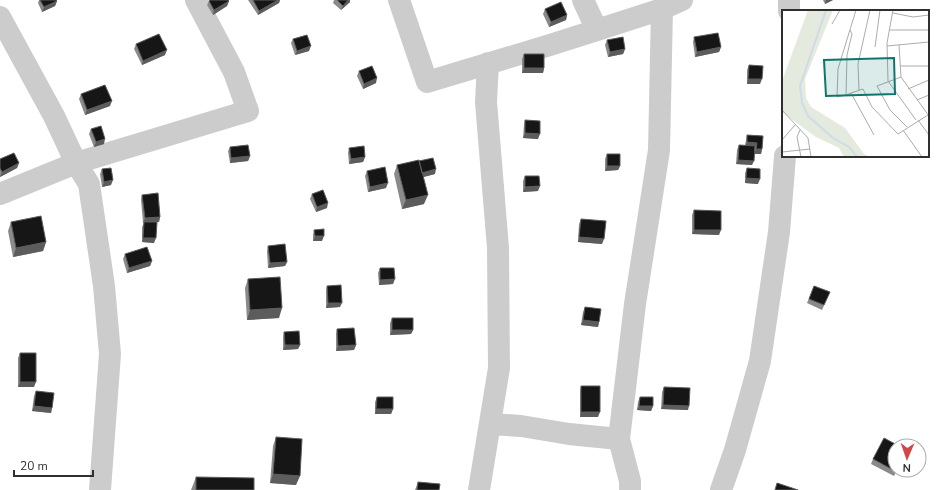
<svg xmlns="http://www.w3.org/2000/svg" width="939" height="490" font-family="'Nunito Sans',sans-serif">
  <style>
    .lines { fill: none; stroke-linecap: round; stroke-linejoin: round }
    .street { stroke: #ccc; stroke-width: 22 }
    .wall { fill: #8a8a8a }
    .shaded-wall { fill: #5c5c5c }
    .building { fill: #161616; stroke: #5c5c5c }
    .inset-river { fill: none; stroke: #cddce8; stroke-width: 2 }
    .inset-road { fill: none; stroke: #acacac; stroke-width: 1 }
    .view { fill: #0f766e; fill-opacity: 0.15; stroke: #0f766e; stroke-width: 2 }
    .inset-edge { fill: none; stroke: #2f2f2f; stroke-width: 2 }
  </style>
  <rect width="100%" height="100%" fill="#fff"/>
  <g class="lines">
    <!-- street -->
    <path class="street" d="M399,0L427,82L550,45L597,30
      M583,0L597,30L662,9L659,150L635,304L619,439L630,481V490
      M789,0V11
      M662,9L682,0
      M0,17L54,116L76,163L89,184L104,286L110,354L100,490
      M0,194L76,163L248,111L234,72L196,0
      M491,424L521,426L569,434L619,439
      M479,490L499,368L498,248L486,102L488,63
      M721,490L735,450L760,361L779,232L785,156"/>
  </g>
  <!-- wall -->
  <path class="wall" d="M39,0H56L57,1L55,6L42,12L38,3Z
    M248,0H280L279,3L258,15Z
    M334,0H350V2L341,10L333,3Z
    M823,0H833L825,4Z
    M209,1H229L227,6L213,15L207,5Z
    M545,9L567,15L566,20L549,27L543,14Z
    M694,37L721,47L719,52L695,57L693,42Z
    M293,39L309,51L295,55L291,43Z
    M607,40L625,49L623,54L608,57L605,45Z
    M136,44L165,55L142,65L134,49Z
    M524,54L544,68L543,73H522V59Z
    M749,65L760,84H747V70Z
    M359,71L376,83L363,89L357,76Z
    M81,94L110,106L85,115L79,99Z
    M525,120L538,139L523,138L524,125Z
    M91,129L104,144L94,147L89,134Z
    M747,135L763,136L762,149L761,154H754L755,148L754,147L752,165L736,164L737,150L739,145H745Z
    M230,147L250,156L248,161L230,163L228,151Z
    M349,148L365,157L363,162L349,164L348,153Z
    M607,154L620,166L618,170L605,171V159Z
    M0,159L19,163L17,168L0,177Z
    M419,161L435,174L423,177L424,204L402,209L394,174L397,165Z
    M747,168L758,184L745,183V173Z
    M102,169L111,185L102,187L100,174Z
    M367,171L386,188L368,192L365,176Z
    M525,176L538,191L523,192V181Z
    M312,194L327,208L316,212L310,199Z
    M142,195L160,217L159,222H153L154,243L142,242V227L144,223H143L141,199Z
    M694,210L719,235L692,234V215Z
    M581,219L602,244L578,242L579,224Z
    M11,222L46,242L43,251L13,257L8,231Z
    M314,230L322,241H313V235Z
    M268,246L287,262L285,266L268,268L267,251Z
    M125,254L152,261L150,266L127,273L123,259Z
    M380,268L393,284L379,285L378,273Z
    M248,279L279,318L247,320L245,288Z
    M327,286L340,307L326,308V291Z
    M814,286L830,292L822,310L807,303Z
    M585,307L599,322L598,327L581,325L583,312Z
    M392,318L413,330L411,334L390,335V323Z
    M337,329L356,345L354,350L336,351V334Z
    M284,332L300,345L298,349L283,350V337Z
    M20,353L34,387H18V358Z
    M581,386L598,417H580V391Z
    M664,387L688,410L661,409L662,392Z
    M36,391L52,408L51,413L32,411L34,396Z
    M377,397L393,409L391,414H375V402Z
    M640,397L653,406L651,411L637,410L638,402Z
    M276,437L296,485L270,483L273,446Z
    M873,459L897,470L894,476L871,464Z
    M196,477L254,490H191Z
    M418,482L439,490H415Z"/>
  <!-- shaded-wall -->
  <path class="shaded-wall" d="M278,0H280L279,3L258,15L259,11Z
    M348,0H350V2L341,10L343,6Z
    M826,0H833L825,4Z
    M57,1L55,6L42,12L44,7Z
    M229,1L227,6L213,15L214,10Z
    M567,15L566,20L549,27L551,22Z
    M311,46L309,51L295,55L297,51Z
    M721,47L719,52L695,57L697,52Z
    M625,49L623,54L608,57L610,52Z
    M167,50L165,55L142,65L143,61Z
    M524,68H544L543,73H522Z
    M377,78L376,83L363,89L364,84Z
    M748,79H762L760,84H747Z
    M112,101L110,106L85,115L87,110Z
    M525,133L540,134L538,139L523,138Z
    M105,139L104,144L94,147L96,142Z
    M747,142L757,143L755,148L745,147Z
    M756,149H762L761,154H754Z
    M250,156L248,161L230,163L231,158Z
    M365,157L363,162L349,164L351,159Z
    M738,160L754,161L752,165L736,164Z
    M19,163L17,168L0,177L2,172Z
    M607,166H620L618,170L605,171Z
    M436,169L435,174L420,178L422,173Z
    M746,178L760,179L758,184L745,183Z
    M113,180L111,185L102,187L104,182Z
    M388,183L386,188L368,192L370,187Z
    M540,186L538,191L523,192L525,187Z
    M428,195L424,204L402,209L406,200Z
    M328,203L327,208L316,212L317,207Z
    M160,217L159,222L143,223L145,218Z
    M694,230H721L719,235L692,234Z
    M315,236H324L322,241H313Z
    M579,237L604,239L602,244L578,242Z
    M143,238H156L154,243L142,242Z
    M46,242L43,251L13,257L16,248Z
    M152,261L150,266L127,273L129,268Z
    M287,262L285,266L268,268L270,263Z
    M395,279L393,284L379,285L380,280Z
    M328,303H342L340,307L326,308Z
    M282,308L279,318L247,320L250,310Z
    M583,320L599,322L598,327L581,325Z
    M392,330H413L411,334L390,335Z
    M285,345H300L298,349L283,350Z
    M356,345L354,350L336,351L338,346Z
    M20,382H36L34,387H18Z
    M663,405L689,406L688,410L661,409Z
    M34,406L52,408L51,413L32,411Z
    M639,406H653L651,411L637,410Z
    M376,409H393L391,414H375Z
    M581,412H600L598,417H580Z
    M273,474L300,476L296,485L270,483Z"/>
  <!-- building -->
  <path class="building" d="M40,0H56L57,1L44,7Z
    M210,0H228L229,1L214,10L209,1Z
    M253,0H278L259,11Z
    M337,0H348L343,6Z
    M561,2L567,15L551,22L545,9Z
    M718,33L721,47L697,52L694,37Z
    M159,34L167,50L143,61L136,44Z
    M307,35L311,46L297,51L293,39Z
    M623,37L625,49L610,52L607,40Z
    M524,54H544V68H524Z
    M749,65L763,66L762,79H748Z
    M372,66L377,78L364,84L359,71Z
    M105,85L112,101L87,110L81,94Z
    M525,120L540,121V134L525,133Z
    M101,126L105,139L96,142L91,129Z
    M747,135L763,136L762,149H756L757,143L747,142Z
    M248,145L250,156L231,158L230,147Z
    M739,145L755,146L754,161L738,160Z
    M364,146L365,157L351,159L349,148Z
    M14,153L19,163L2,172L0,168V159Z
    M607,154H620V166H607Z
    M433,158L436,169L422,173L419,161Z
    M419,160L428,195L406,200L397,165Z
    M385,167L388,183L370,187L367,171Z
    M111,168L113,180L104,182L102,169Z
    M747,168L760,169V179L746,178Z
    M525,176H539L540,186L525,187Z
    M323,190L328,203L317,207L312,194Z
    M158,193L160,217L145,218L142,195Z
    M694,210L721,211V230H694Z
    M41,216L46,242L16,248L11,222Z
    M581,219L606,221L604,239L579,237Z
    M144,222H157L156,238H143Z
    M324,229V236H315L314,230Z
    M285,244L287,262L270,263L268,246Z
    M147,247L152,261L129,268L125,254Z
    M380,268H394L395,279L380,280Z
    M280,277L282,308L250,310L248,279Z
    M341,285L342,303H328L327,286Z
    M814,286L830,292L824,305L809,299Z
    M585,307L601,309L599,322L583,320Z
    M392,318H413V330H392Z
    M354,328L356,345L338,346L337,329Z
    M299,331L300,345H285L284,332Z
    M20,353H36V382H20Z
    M581,386H600V412H581Z
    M664,387L690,388L689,406L663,405Z
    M36,391L54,393L52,408L34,406Z
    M377,397H393V409H376Z
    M640,397H653V406H639Z
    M276,437L302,439L300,476L273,474Z
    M884,438L899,446H895V470H896L895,471L873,459Z
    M196,477L254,478V490H196Z
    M418,482L440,484L439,490H417Z
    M777,483L798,490H775Z"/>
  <!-- overview -->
  <g transform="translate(782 10)">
    <rect width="147" height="147" fill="#fff"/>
    <path d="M26,0H51L23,69L24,88L29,97L63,118L82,144L87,147H62L57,138L34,127L0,102V71Z" fill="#e4eade"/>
    <path class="inset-river" d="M44,0L18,76L20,93L26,106L51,128L67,137L75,147"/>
    <path class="inset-road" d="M111,0L105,33L106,71L134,110M111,3L131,7L147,5M50,14L58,0M68,20L70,24L65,45L64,85L69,83L92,125M107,20H147M117,35L119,67L147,106M105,36L147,32M93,37L98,0M118,56H147M119,67L95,76L108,100L125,117M126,79L147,70M77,80L76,54L88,0M69,83L81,79L90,97L116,124L146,105M64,85L55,87L56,59L74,0M135,90L147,85M0,100L26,128L29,147M136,110L147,125M18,120L15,127L19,147M121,120L140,147M0,130L13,115M0,142L28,139"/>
    <path class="view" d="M112,48L113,84L44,86L42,50Z"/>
    <rect width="147" height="147" class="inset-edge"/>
  </g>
  <!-- north arrow -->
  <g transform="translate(907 458) rotate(182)"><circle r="19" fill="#ffffff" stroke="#acacac"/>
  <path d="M0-3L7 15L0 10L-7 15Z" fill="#d04649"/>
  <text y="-6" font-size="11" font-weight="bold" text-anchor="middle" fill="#2f2f2f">N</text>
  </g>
  <!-- scale -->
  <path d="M14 470v6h79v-6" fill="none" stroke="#2f2f2f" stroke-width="2"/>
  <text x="20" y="470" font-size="12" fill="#2f2f2f" stroke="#ffffff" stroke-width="3" paint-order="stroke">20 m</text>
</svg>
